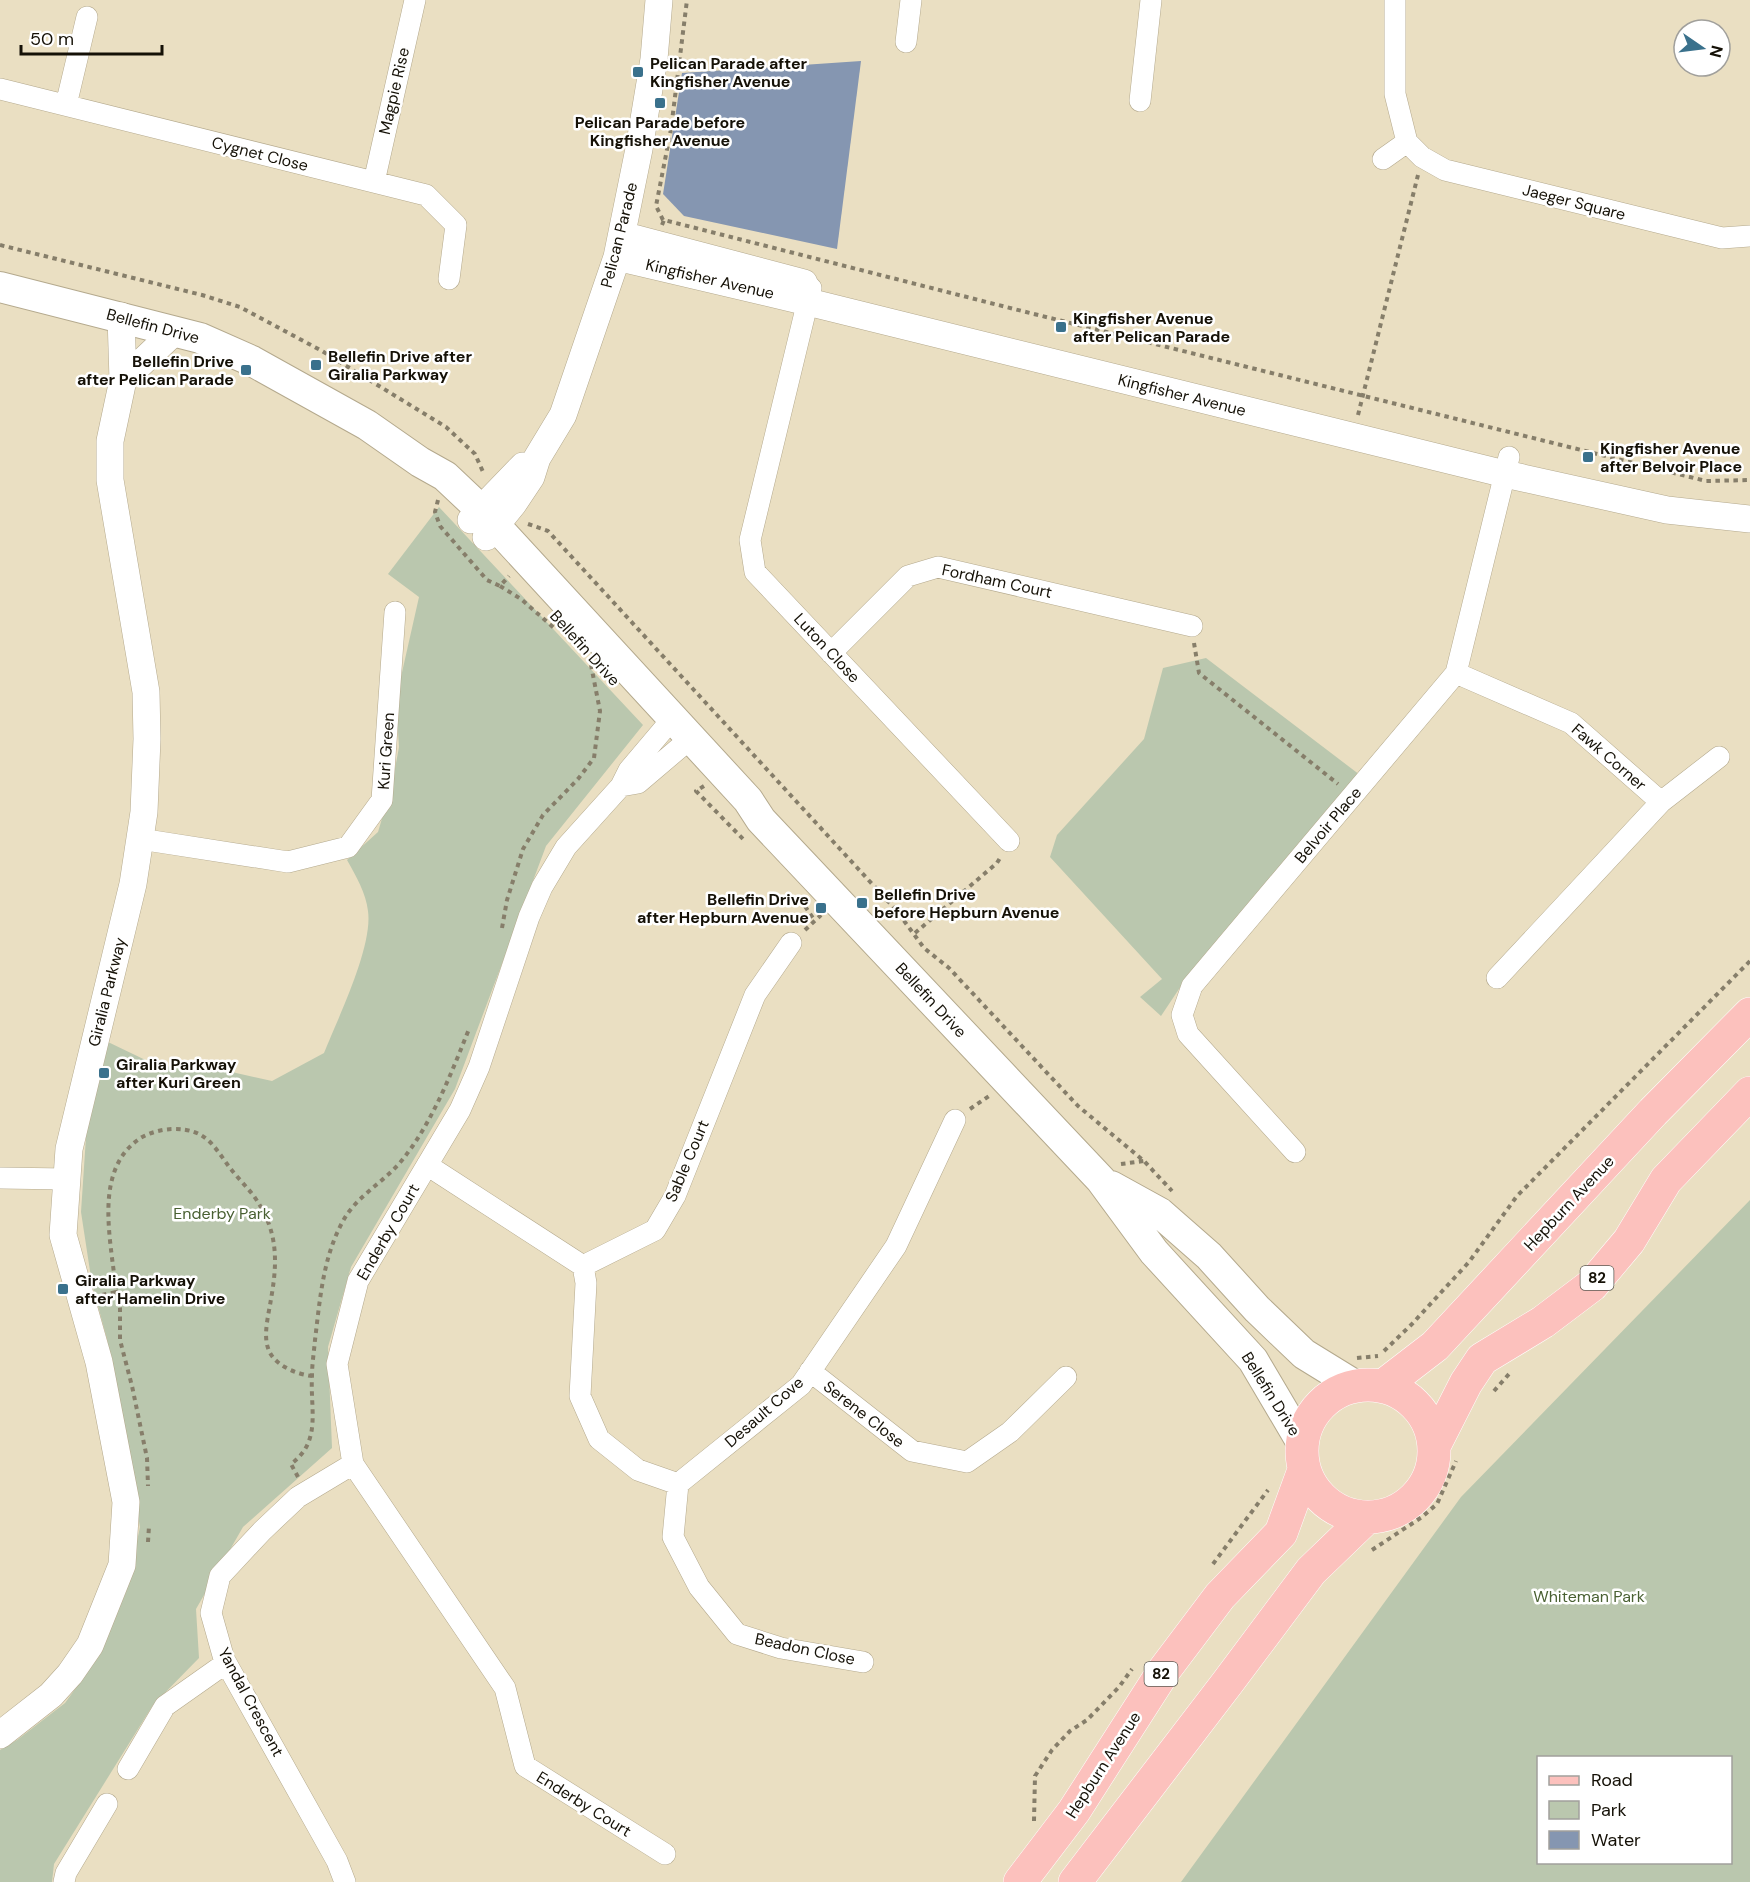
<svg xmlns="http://www.w3.org/2000/svg" width="1750" height="1882" font-family="'DM Sans',sans-serif">
  <style>
    .green { fill: #bac7ae; fill-rule: evenodd }
    .water { fill: #8596b1 }
    .lines { fill: none; stroke-linecap: round; stroke-linejoin: round }
    .minor-casing { stroke: #b4a98d; stroke-width: 22 }
    .tertiary-casing { stroke: #b4a98d; stroke-width: 28 }
    .secondary-casing { stroke: #b4a98d; stroke-width: 32 }
    .primary-casing { stroke: #fff; stroke-width: 34 }
    .path { stroke: #867e6a; stroke-width: 4; stroke-dasharray: 4.5 4.5; stroke-linecap: butt }
    .minor { stroke: #fff; stroke-width: 21 }
    .tertiary { stroke: #fff; stroke-width: 27 }
    .secondary { stroke: #fff; stroke-width: 30 }
    .primary { stroke: #fcc1bd; stroke-width: 33 }
    .poi-dot { fill: #3a718c; stroke: #fff; stroke-width: 2 }
    .labels { text-anchor: middle; dominant-baseline: central; stroke-width: 5; stroke-linejoin: round; paint-order: stroke }
    .shield { fill: #fff; stroke: #5b5851; stroke-width: 1.5 }
    .shield-label { font-size: 15px; font-weight: bold; fill: #151107 }
    .poi-label { font-size: 16px; font-weight: bold; fill: #151107; stroke: #fff; text-anchor: start }
    .street-label { font-size: 16px; fill: #151107; stroke: #fff }
    .park-label { font-size: 16px; fill: #496032; stroke: #fff }
  </style>
  <rect width="100%" height="100%" fill="#eadfc2"/>
  <!-- green -->
  <path class="green" d="M439,507L643,725L546,846L455,1089L351,1267L328,1347L332,1448L243,1527L196,1609L199,1658L153,1705L54,1864L52,1882H0V1750L17,1740L65,1703L99,1656L126,1592L140,1527L107,1339L92,1284L81,1212L87,1122L108,1042L160,1067L201,1065L272,1081L324,1053C338,1018 373,947 368,911C366,893 356,876 347,860L378,832L392,785L399,747L396,699L419,597L388,574Z
    M1206,658L1360,775L1183,983L1161,1016L1140,997L1162,979L1050,857L1057,835L1144,739L1163,668Z
    M1750,1200V1882H1181L1461,1497ZM1538,1758H1730V1862H1538Z"/>
  <!-- water -->
  <path class="water" d="M861,61L837,249L684,216L663,194L682,73Z"/>
  <g class="lines">
    <!-- minor casing -->
    <g class="minor-casing">
      <path id="minor" d="M1395,0V94L1407,142L1422,157L1445,170L1722,238L1750,236
        M906,42L911,0
        M0,89L426,195L456,225L449,279
        M1140,101L1151,0
        M66,105L87,17
        M1383,159L1407,142
        M374,182L415,0
        M811,288L750,540L755,572L1009,841
        M831,653L908,576L938,567L1192,626
        M1456,673L1571,723L1661,802
        M621,786L638,783L691,738
        M140,839L288,862L348,847L382,800L395,612
        M1497,978L1661,802L1719,757
        M1295,1152L1188,1034L1182,1015L1192,986L1456,673L1509,457
        M427,1165L583,1266L655,1230L675,1196L755,995L791,943
        M0,1178L66,1179
        M583,1266L586,1283L580,1396L599,1439L638,1470L678,1484L801,1385L896,1246L955,1120
        M810,1371L912,1451L967,1462L1010,1432L1066,1377
        M678,1484L673,1537L699,1587L737,1634L781,1648L863,1662
        M128,1769L165,1706L226,1663
        M665,1854L525,1766L505,1688L353,1464L337,1364L358,1281L460,1110L479,1067L529,917L542,887L566,847L621,786L629,770L673,718
        M64,1882L66,1873L107,1804
        M345,1882L337,1861L224,1659L211,1613L220,1576L262,1531L298,1497L353,1464"/>
    </g>
    <!-- tertiary casing -->
    <g class="tertiary-casing">
      <path id="tertiary" d="M622,235L804,283
        M617,257L808,302L1505,474L1667,510L1750,519
        M123,380L175,331
        M471,520L523,466
        M486,537L513,504L531,477L537,458L563,415L617,257L639,149L654,59L659,0
        M0,1735L51,1695L70,1674L90,1645L122,1565L126,1502L99,1362L63,1235L69,1149L133,884L144,812L147,739L146,692L110,480V441L123,380L121,316"/>
    </g>
    <!-- secondary casing -->
    <g class="secondary-casing">
      <path id="secondary" d="M0,287L200,338L252,361L367,425L420,462L445,476L481,510L748,800L761,820L1101,1180L1154,1252L1253,1360L1302,1443
        M1111,1186L1160,1213L1209,1256L1257,1309L1304,1354L1356,1386"/>
    </g>
    <!-- primary casing -->
    <g class="primary-casing">
      <path id="primary" d="M1302 1451a66 66 0 1 1 132 0a66 66 0 1 1-132 0Z
        M1383,1386L1435,1346L1653,1112L1750,1014
        M1434,1446L1466,1383L1482,1359L1543,1322L1592,1285L1629,1241L1666,1180L1750,1093
        M1020,1882L1074,1811L1165,1669L1220,1596L1281,1533L1304,1470
        M1075,1882L1228,1682L1311,1571L1366,1518"/>
    </g>
    <!-- path -->
    <path class="path" d="M663,220L656,206L671,129L687,0
      M662,225L664,220L1014,309L1706,481L1750,480
      M0,245L202,295L240,307L322,351L446,427L475,454L484,474
      M1358,415L1418,175
      M438,500L435,512L440,526L487,580L500,586L509,576
      M528,524L548,531L896,910L924,948L949,968L1078,1106L1144,1161L1172,1191
      M500,586L521,599L554,628
      M1194,643L1199,673L1338,784
      M704,786L696,791L743,839
      M800,899L815,921
      M502,928L507,900L523,849L543,815L578,779L594,758L600,711L591,665
      M805,930L821,915
      M915,933L997,863L1000,858
      M970,1109L989,1096
      M1121,1164L1144,1161
      M116,1290L120,1308V1340L132,1386L147,1458L148,1486
      M102,1295L116,1292C112,1243 92,1172 139,1139C148,1133 162,1129 174,1129C206,1129 213,1145 230,1168C237,1177 246,1186 253,1195C278,1229 278,1260 271,1299C269,1313 263,1334 268,1348C273,1365 296,1374 312,1376
      M1384,1351L1412,1324L1469,1262L1517,1196L1750,961
      M1357,1358L1378,1356
      M1494,1391L1509,1374
      M298,1477L291,1464C322,1441 310,1410 312,1376C312,1364 314,1352 315,1340C320,1299 323,1257 343,1221C357,1195 385,1182 403,1159C433,1121 451,1074 469,1029
      M148,1542L149,1526
      M1372,1550L1422,1517L1437,1504L1456,1461
      M1213,1564L1268,1490
      M1034,1821L1035,1776L1052,1750L1070,1731L1087,1720L1119,1687L1132,1669"/>
    <!-- minor -->
    <use href="#minor" class="minor"/>
    <!-- tertiary -->
    <use href="#tertiary" class="tertiary"/>
    <!-- secondary -->
    <use href="#secondary" class="secondary"/>
    <!-- primary -->
    <use href="#primary" class="primary"/>
  </g>
  <!-- markers -->
  <g class="poi-dot">
    <rect x="632" y="66" width="12" height="12" rx="3"/>
    <rect x="654" y="97" width="12" height="12" rx="3"/>
    <rect x="1055" y="321" width="12" height="12" rx="3"/>
    <rect x="310" y="359" width="12" height="12" rx="3"/>
    <rect x="240" y="364" width="12" height="12" rx="3"/>
    <rect x="1582" y="451" width="12" height="12" rx="3"/>
    <rect x="856" y="897" width="12" height="12" rx="3"/>
    <rect x="815" y="902" width="12" height="12" rx="3"/>
    <rect x="98" y="1067" width="12" height="12" rx="3"/>
    <rect x="57" y="1283" width="12" height="12" rx="3"/>
  </g>
  <g class="labels">
    <!-- shield labels -->
    <g class="shield">
      <rect x="1580.5" y="1266" width="33" height="24" rx="4.5"/>
      <rect x="1144.5" y="1662" width="33" height="24" rx="4.5"/>
    </g>
    <g class="shield-label">
      <text x="1597" y="1278">82</text>
      <text x="1161" y="1674">82</text>
    </g>
    <!-- poi labels -->
    <g class="poi-label">
      <text x="650" y="63">Pelican Parade after<tspan x="650" dy="18">Kingfisher Avenue</tspan></text>
      <text x="660" y="122" text-anchor="middle">Pelican Parade before<tspan x="660" dy="18">Kingfisher Avenue</tspan></text>
      <text x="1073" y="318">Kingfisher Avenue<tspan x="1073" dy="18">after Pelican Parade</tspan></text>
      <text x="328" y="356">Bellefin Drive after<tspan x="328" dy="18">Giralia Parkway</tspan></text>
      <text x="234" y="361" text-anchor="end">Bellefin Drive<tspan x="234" dy="18">after Pelican Parade</tspan></text>
      <text x="1600" y="448">Kingfisher Avenue<tspan x="1600" dy="18">after Belvoir Place</tspan></text>
      <text x="874" y="894">Bellefin Drive<tspan x="874" dy="18">before Hepburn Avenue</tspan></text>
      <text x="809" y="899" text-anchor="end">Bellefin Drive<tspan x="809" dy="18">after Hepburn Avenue</tspan></text>
      <text x="116" y="1064">Giralia Parkway<tspan x="116" dy="18">after Kuri Green</tspan></text>
      <text x="75" y="1280">Giralia Parkway<tspan x="75" dy="18">after Hamelin Drive</tspan></text>
    </g>
    <!-- street labels -->
    <g class="street-label">
      <text transform="translate(394 91) rotate(-77)">Magpie Rise</text>
      <text transform="translate(260 154) rotate(14)">Cygnet Close</text>
      <text transform="translate(1574 202) rotate(14)">Jaeger Square</text>
      <text transform="translate(619 235) rotate(-76)">Pelican Parade</text>
      <text transform="translate(710 279) rotate(13)">Kingfisher Avenue</text>
      <text transform="translate(153 326) rotate(15)">Bellefin Drive</text>
      <text transform="translate(1182 395) rotate(14)">Kingfisher Avenue</text>
      <text transform="translate(997 581) rotate(12)">Fordham Court</text>
      <text transform="translate(585 648) rotate(48)">Bellefin Drive</text>
      <text transform="translate(827 648) rotate(47)">Luton Close</text>
      <text transform="translate(386 751) rotate(-86)">Kuri Green</text>
      <text transform="translate(1609 757) rotate(41)">Fawk Corner</text>
      <text transform="translate(1328 825) rotate(-50)">Belvoir Place</text>
      <text transform="translate(107 992) rotate(-76)">Giralia Parkway</text>
      <text transform="translate(931 1000) rotate(47)">Bellefin Drive</text>
      <text transform="translate(687 1161) rotate(-67)">Sable Court</text>
      <text transform="translate(1569 1203) rotate(-47)">Hepburn Avenue</text>
      <text transform="translate(388 1232) rotate(-60)">Enderby Court</text>
      <text transform="translate(1271 1394) rotate(58)">Bellefin Drive</text>
      <text transform="translate(764 1412) rotate(-41)">Desault Cove</text>
      <text transform="translate(864 1414) rotate(38)">Serene Close</text>
      <text transform="translate(805 1649) rotate(12)">Beadon Close</text>
      <text transform="translate(251 1702) rotate(62)">Yandal Crescent</text>
      <text transform="translate(1103 1765) rotate(-57)">Hepburn Avenue</text>
      <text transform="translate(584 1804) rotate(32)">Enderby Court</text>
    </g>
    <!-- park labels -->
    <g class="park-label">
      <text x="222" y="1213">Enderby Park</text>
      <text x="1589" y="1596">Whiteman Park</text>
    </g>
  </g>
  <!-- legend -->
  <rect x="1537" y="1756" width="195" height="108" fill="#ffffff" stroke="#a1a09c" stroke-width="1.5"/>
  <rect x="1549" y="1776" width="30" height="9" fill="#fcc1bd" stroke="#a1a09c" stroke-width="1.5"/>
  <text x="1591" y="1786" font-size="18" fill="#151107">Road</text>
  <rect x="1549" y="1801" width="30" height="18" fill="#bac7ae" stroke="#a1a09c" stroke-width="1.5"/>
  <text x="1591" y="1816" font-size="18" fill="#151107">Park</text>
  <rect x="1549" y="1831" width="30" height="18" fill="#8596b1" stroke="#a1a09c" stroke-width="1.5"/>
  <text x="1591" y="1846" font-size="18" fill="#151107">Water</text>
  <!-- north arrow -->
  <g transform="translate(1702 48) rotate(104)"><circle r="28" fill="#ffffff" stroke="#a1a09c" stroke-width="1.5"/>
  <path d="M0-4.5L10 22L0 15L-10 22Z" fill="#3a718c"/>
  <text y="-9" font-size="16" font-weight="bold" text-anchor="middle" fill="#151107">N</text>
  </g>
  <!-- scale -->
  <path d="M21 45v9h141v-9" fill="none" stroke="#151107" stroke-width="3"/>
  <text x="30" y="45" font-size="18" fill="#151107" stroke="#ffffff" stroke-width="4.5" paint-order="stroke">50 m</text>
</svg>
